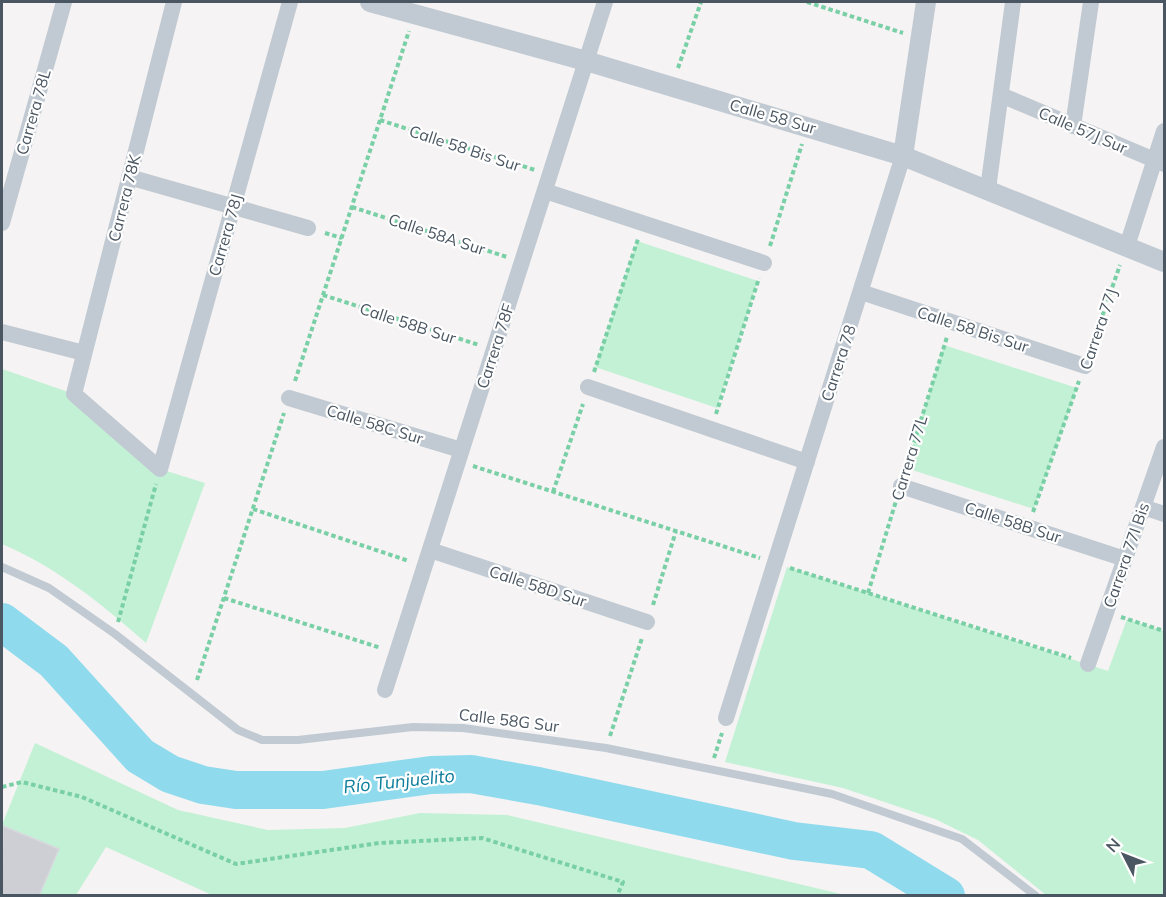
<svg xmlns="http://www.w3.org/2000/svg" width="1166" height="897" font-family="Mulish,sans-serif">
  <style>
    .green { fill: #c3f1d5 }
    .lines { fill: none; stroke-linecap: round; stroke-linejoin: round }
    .river { stroke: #90daee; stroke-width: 38 }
    .building { fill: #cdcfd5; stroke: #d7d9de; stroke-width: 1.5 }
    .path { stroke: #7ad0a6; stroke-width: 4; stroke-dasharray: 4.5 3; stroke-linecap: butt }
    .service { stroke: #c1cad2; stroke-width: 8 }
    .minor { stroke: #c1cad2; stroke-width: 16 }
    .tertiary { stroke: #c1cad2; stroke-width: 20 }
    .labels { text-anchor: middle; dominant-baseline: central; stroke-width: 4.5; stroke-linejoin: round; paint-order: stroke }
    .street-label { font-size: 16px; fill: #4a5661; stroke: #fff }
    .water-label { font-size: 18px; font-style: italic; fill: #0c7c9b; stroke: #fff }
  </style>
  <rect width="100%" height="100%" fill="#f5f3f3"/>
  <!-- green -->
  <path class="green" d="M637,241L758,281L717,408L595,367Z
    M944,345L1077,388L1034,509L906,468Z
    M2,369L74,394L160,469L205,483L146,643C101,603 56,567 2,544Z
    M787,567L1108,671L1127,619L1164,631V895H1046L978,840L935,819L843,788L725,762Z
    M35,743L178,810L268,830L345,828L420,813L507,815L845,895H212L106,847L76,895L2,896V825Z"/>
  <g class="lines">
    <!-- river -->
    <path class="river" d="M2,622L54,661L140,756L170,774L203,785L236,790H323L431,775L471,774L538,786L794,841L871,850L946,896"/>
  </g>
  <!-- building -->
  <path class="building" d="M3,826L59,849L39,896H2Z"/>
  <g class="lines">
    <!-- path -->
    <path class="path" d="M807,2L903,33
      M678,68L701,2
      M380,120L535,170
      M352,207L507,257
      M325,233L342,238
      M770,246L802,144
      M323,295L479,345
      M1090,351L1120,265
      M594,372L638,239
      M295,381L409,31
      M716,414L759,278
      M473,466L760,558
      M905,471L947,337
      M553,492L583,404
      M253,509L409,561
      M1033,512L1079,381
      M790,568L1071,658
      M868,593L896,501
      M224,598L381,648
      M653,605L676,531
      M1121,617L1164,631
      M118,622L156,484
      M197,680L284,413
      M610,736L642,638
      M714,758L722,733
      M2,787L22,782L82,797L236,864L379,843L482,838L623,882L617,896"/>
    <!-- service -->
    <path class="service" d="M2,567L49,588L115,634L238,730L262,740H298L413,727L463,728L606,748L832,794L962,839L1036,896"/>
    <!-- minor -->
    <path class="minor" d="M174,2L74,394L160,469L290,2
      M1001,95L1164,164
      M1073,126L1091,2
      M129,177L308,228
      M988,189L1013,2
      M545,191L764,263
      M2,223L64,2
      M1127,246L1164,131
      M861,292L1085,366
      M2,332L84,353
      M588,387L807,462
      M289,398L461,450
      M901,486L1125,559
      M1143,507L1164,514
      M430,550L647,622
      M1088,664L1164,447
      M385,690L605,2
      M726,718L903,156"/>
    <!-- tertiary -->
    <path class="tertiary" d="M370,2L586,61L903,156L1164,262
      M903,156L926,2"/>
  </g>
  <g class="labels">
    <!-- street labels -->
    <g class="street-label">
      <text transform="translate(33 112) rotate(-74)">Carrera 78L</text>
      <text transform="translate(773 116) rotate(16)">Calle 58 Sur</text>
      <text transform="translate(1083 130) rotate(23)">Calle 57J Sur</text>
      <text transform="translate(465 148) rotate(18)">Calle 58 Bis Sur</text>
      <text transform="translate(124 198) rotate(-76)">Carrera 78K</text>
      <text transform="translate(437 234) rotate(18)">Calle 58A Sur</text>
      <text transform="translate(225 235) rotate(-74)">Carrera 78J</text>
      <text transform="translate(408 323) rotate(18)">Calle 58B Sur</text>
      <text transform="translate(973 329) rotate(18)">Calle 58 Bis Sur</text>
      <text transform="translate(1098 329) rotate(-71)">Carrera 77J</text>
      <text transform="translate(495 346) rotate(-72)">Carrera 78F</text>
      <text transform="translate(838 363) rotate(-72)">Carrera 78</text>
      <text transform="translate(375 424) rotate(17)">Calle 58C Sur</text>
      <text transform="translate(909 458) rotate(-73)">Carrera 77L</text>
      <text transform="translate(1013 522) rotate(18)">Calle 58B Sur</text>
      <text transform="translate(1126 555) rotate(-71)">Carrera 77I Bis</text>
      <text transform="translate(538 586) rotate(18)">Calle 58D Sur</text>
      <text transform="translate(509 720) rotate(7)">Calle 58G Sur</text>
    </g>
    <!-- water labels -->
    <g class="water-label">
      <text transform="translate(399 781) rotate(-6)">Río Tunjuelito</text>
    </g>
  </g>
  <!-- border -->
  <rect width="1166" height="897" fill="none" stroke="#4a5661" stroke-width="6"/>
  <!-- north arrow -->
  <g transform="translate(1124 855) rotate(312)" stroke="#ffffff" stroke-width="4.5" paint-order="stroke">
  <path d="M0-4.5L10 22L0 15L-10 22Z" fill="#4a5661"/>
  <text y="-9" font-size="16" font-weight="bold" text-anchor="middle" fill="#4a5661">N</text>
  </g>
</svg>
